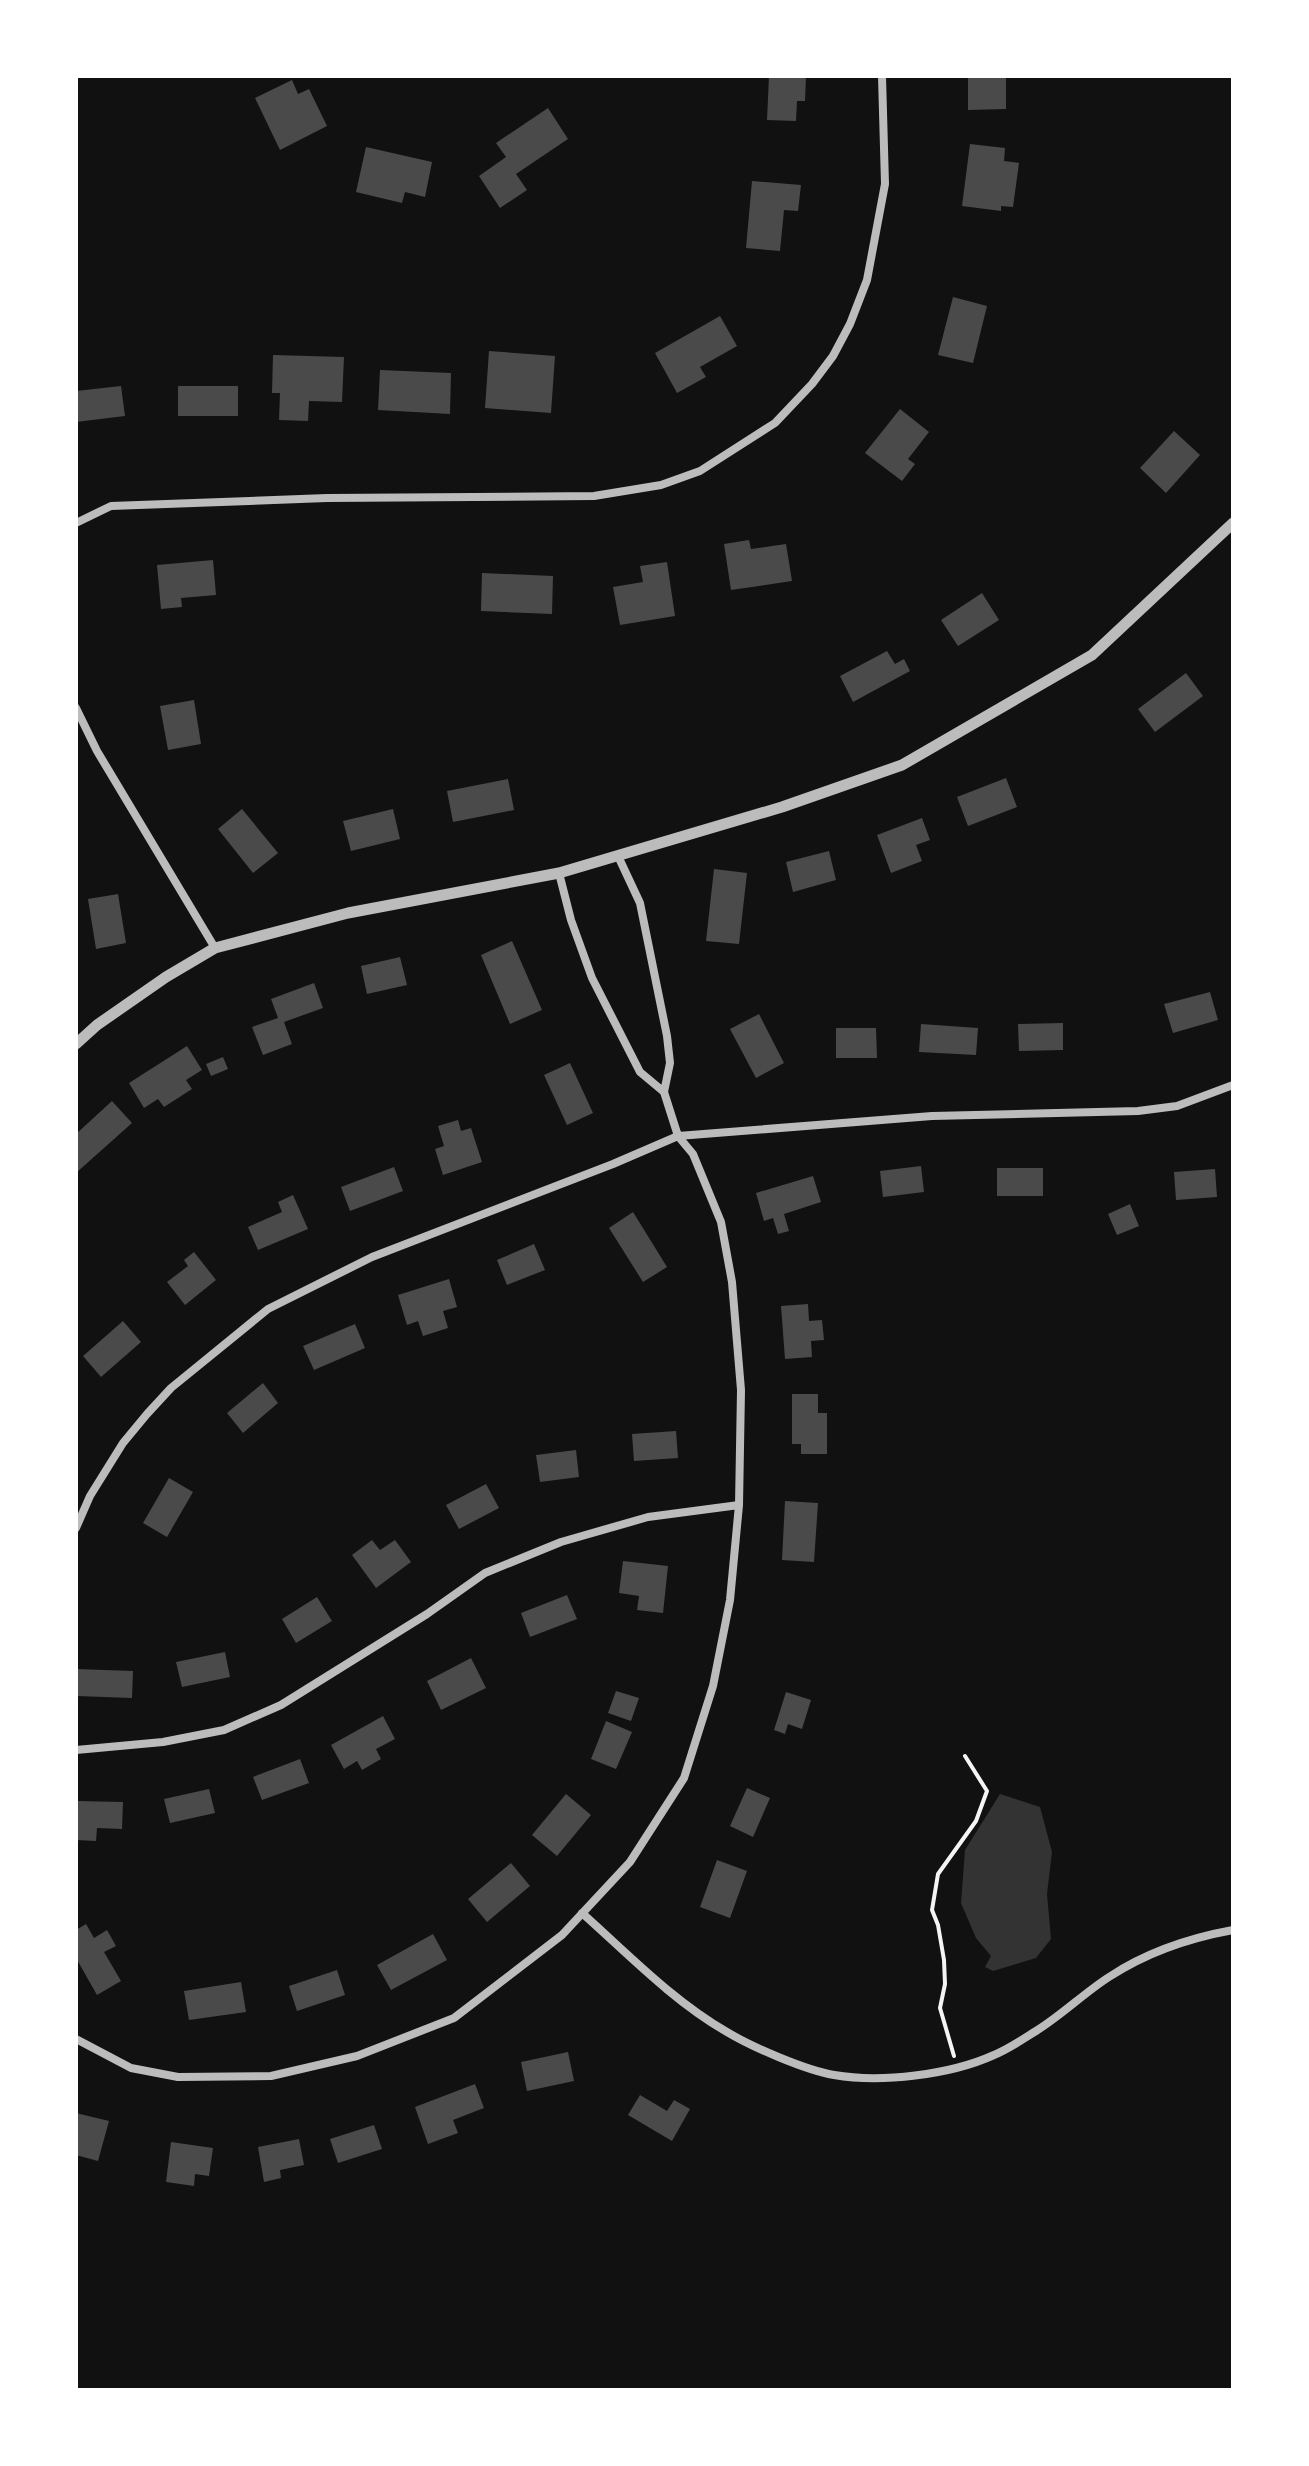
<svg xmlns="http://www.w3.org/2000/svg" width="1309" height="2466" font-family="Montserrat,sans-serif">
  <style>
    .water { fill: #333 }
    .building { fill: #4a4a4a }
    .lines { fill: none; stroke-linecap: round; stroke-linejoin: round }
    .path { stroke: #f5f5f5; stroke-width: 4 }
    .minor { stroke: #bcbcbc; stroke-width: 8 }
    .tertiary { stroke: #bcbcbc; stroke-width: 11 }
  </style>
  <rect width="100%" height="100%" fill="#111"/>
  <!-- water -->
  <path class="water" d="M1000,1794L1040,1807L1052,1852L1047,1894L1051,1939L1036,1958L993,1971L985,1967L991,1956L976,1938L961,1903L965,1850Z"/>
  <!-- building -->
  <path class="building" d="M769,76H806L805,101H797L796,121L767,120Z
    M968,76H1006V109L968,110Z
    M292,80L298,94L309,89L327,126L280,150L255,98Z
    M548,108L568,139L516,174L527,190L500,208L479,176L506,157L496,143Z
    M970,144L1005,148L1004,161L1019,163L1013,207L1001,206V211L962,206Z
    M366,147L432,162L425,197L405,192L402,203L356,192Z
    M752,181L801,185L798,211L784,210L780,251L746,248Z
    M953,297L987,306L973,363L938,355Z
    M720,316L737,346L700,367L706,377L677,393L655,353Z
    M489,351L555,356L551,413L485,408Z
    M273,355L344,357L342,402L309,401L308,421L279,420L280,393H272Z
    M380,370L451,373L450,414L378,410Z
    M121,386L125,416L76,422V391Z
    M178,386H238V416H178Z
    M900,409L929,432L908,459L915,464L902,481L865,453Z
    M1174,431L1200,455L1166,493L1140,468Z
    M749,540L751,549L786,544L792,581L731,590L724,544Z
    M213,560L216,595L181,598L182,607L161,609L157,565Z
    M667,562L675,616L620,625L613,587L643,582L640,566Z
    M482,573L553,576L552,614L481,611Z
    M982,593L999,620L958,646L941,620Z
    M887,651L895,664L904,659L910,671L853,702L840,676Z
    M1186,673L1203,696L1155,732L1138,709Z
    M194,700L201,744L168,750L160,706Z
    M1006,778L1017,807L968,826L957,797Z
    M508,779L514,810L453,822L447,791Z
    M242,809L278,853L253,873L218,829Z
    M393,809L400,839L351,851L343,821Z
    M922,818L930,840L916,845L922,861L891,873L877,835Z
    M829,851L836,880L793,892L786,862Z
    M714,869L747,873L739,944L706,941Z
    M118,894L126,943L96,949L88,899Z
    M512,941L542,1010L510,1024L481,955Z
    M400,957L407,985L367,994L361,966Z
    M314,983L323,1008L284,1022L292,1044L263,1055L252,1027L278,1018L271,999Z
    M1210,992L1218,1020L1173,1033L1164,1004Z
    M759,1014L784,1063L756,1078L730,1029Z
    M1063,1023V1050L1019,1051L1018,1024Z
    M921,1024L978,1028L976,1055L919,1052Z
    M836,1028H876L877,1058H836Z
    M187,1046L202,1070L186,1080L192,1089L164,1107L158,1099L144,1108L129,1083Z
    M223,1057L228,1069L211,1076L206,1064Z
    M570,1063L593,1113L567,1125L544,1075Z
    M112,1101L132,1123L76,1173V1134Z
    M458,1120L461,1131L471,1128L482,1162L443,1175L435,1149L444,1146L438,1126Z
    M921,1166L924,1192L883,1197L880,1171Z
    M394,1167L403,1191L350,1211L341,1187Z
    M997,1168H1043V1196H997Z
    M1215,1169L1217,1197L1176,1200L1174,1172Z
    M813,1176L821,1202L784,1214L789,1231L778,1234L773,1218L764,1221L756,1193Z
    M293,1195L308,1229L258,1250L248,1227L282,1212L278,1202Z
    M1130,1204L1139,1226L1117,1235L1108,1214Z
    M633,1212L667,1267L643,1282L609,1228Z
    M534,1244L545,1270L507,1285L497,1260Z
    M194,1252L216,1280L185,1305L167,1282L188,1266L184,1260Z
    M449,1279L457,1307L443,1311L448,1328L423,1336L418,1321L407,1325L398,1295Z
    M808,1304L809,1321L822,1320L824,1340L811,1341L812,1357L785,1359L781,1306Z
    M123,1321L141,1342L101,1377L83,1356Z
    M355,1324L365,1348L314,1370L303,1346Z
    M263,1383L278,1403L243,1433L227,1413Z
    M792,1394H818V1413H827V1454H801V1444H792Z
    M676,1431L678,1458L634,1461L632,1434Z
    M576,1450L579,1477L540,1482L536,1455Z
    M169,1478L193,1492L167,1537L143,1523Z
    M486,1484L499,1508L459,1529L446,1505Z
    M785,1501L818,1503L814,1562L782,1560Z
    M372,1540L380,1550L395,1540L411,1562L376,1588L352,1555Z
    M623,1561L668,1566L663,1613L637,1610L639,1596L619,1593Z
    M567,1595L577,1619L530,1637L521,1613Z
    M317,1597L332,1621L296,1643L282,1619Z
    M225,1652L230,1677L182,1687L176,1662Z
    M471,1658L486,1688L441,1710L427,1681Z
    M76,1669L133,1671L132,1698L76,1696Z
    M616,1691L639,1698L631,1721L608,1713Z
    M786,1692L811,1700L802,1729L788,1724L785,1734L774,1730Z
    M383,1716L395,1739L376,1749L381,1759L362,1770L357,1761L344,1769L331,1745Z
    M606,1721L632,1732L616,1769L591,1759Z
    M300,1759L309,1783L262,1800L253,1777Z
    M747,1788L770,1798L753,1837L730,1826Z
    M209,1789L215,1813L170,1823L164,1799Z
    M566,1794L591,1815L557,1856L532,1835Z
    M76,1801L123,1802L122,1829L97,1828L96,1841L76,1840Z
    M717,1860L747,1871L730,1918L700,1907Z
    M511,1863L530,1886L487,1922L468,1899Z
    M86,1924L94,1938L107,1930L116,1946L104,1952L121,1981L97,1995L76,1958V1930Z
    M433,1934L447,1960L391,1990L377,1965Z
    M337,1970L345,1995L297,2011L289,1986Z
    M241,1982L246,2012L189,2020L184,1991Z
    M568,2052L574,2081L527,2091L521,2062Z
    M475,2084L484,2108L453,2120L458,2133L428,2144L415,2107Z
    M640,2095L667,2111L674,2100L690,2109L672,2141L628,2115Z
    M76,2113L109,2121L98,2161L76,2155Z
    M374,2125L382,2149L338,2163L330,2139Z
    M299,2139L304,2165L280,2170L281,2178L264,2182L258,2147Z
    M171,2142L213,2148L209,2176L195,2174L194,2186L166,2182Z"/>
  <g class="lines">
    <!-- path -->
    <path class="path" d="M954,2056L940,2008L945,1984L944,1960L938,1925L932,1910L938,1874L976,1821L987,1791L965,1756"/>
    <!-- minor -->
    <path class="minor" d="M76,523L111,506L327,498L594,496L661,485L700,471L775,423L812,384L833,356L850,324L867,280L885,184L882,76
      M76,708L97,751L215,948
      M559,873L571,920L592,978L640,1072L664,1092
      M76,1528L90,1496L123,1443L147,1414L171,1388L268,1309L372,1257L613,1164L678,1136L932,1116L1138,1111L1177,1106L1233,1085
      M76,1750L163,1742L224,1730L281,1705L427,1614L485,1573L561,1542L648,1517L739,1505
      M582,1913C628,1954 673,2001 727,2032C752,2047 805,2070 834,2075C881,2083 950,2075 994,2055C1009,2049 1023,2039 1036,2031C1062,2015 1084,1993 1109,1977C1147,1952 1189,1938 1233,1930
      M76,2039L131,2068L178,2077L271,2076L357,2056L454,2018L562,1935L630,1862L684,1778L713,1686L730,1600L739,1505L741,1390L732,1282L721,1222L693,1154L678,1136L664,1092L670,1063L667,1036L640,903L618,856"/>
    <!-- tertiary -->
    <path class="tertiary" d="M76,1044L97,1025L166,977L215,948L348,913L559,873L782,807L902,765L1092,655L1233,523"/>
  </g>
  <!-- border -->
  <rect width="1309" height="2466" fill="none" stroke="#ffffff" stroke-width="156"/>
</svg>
